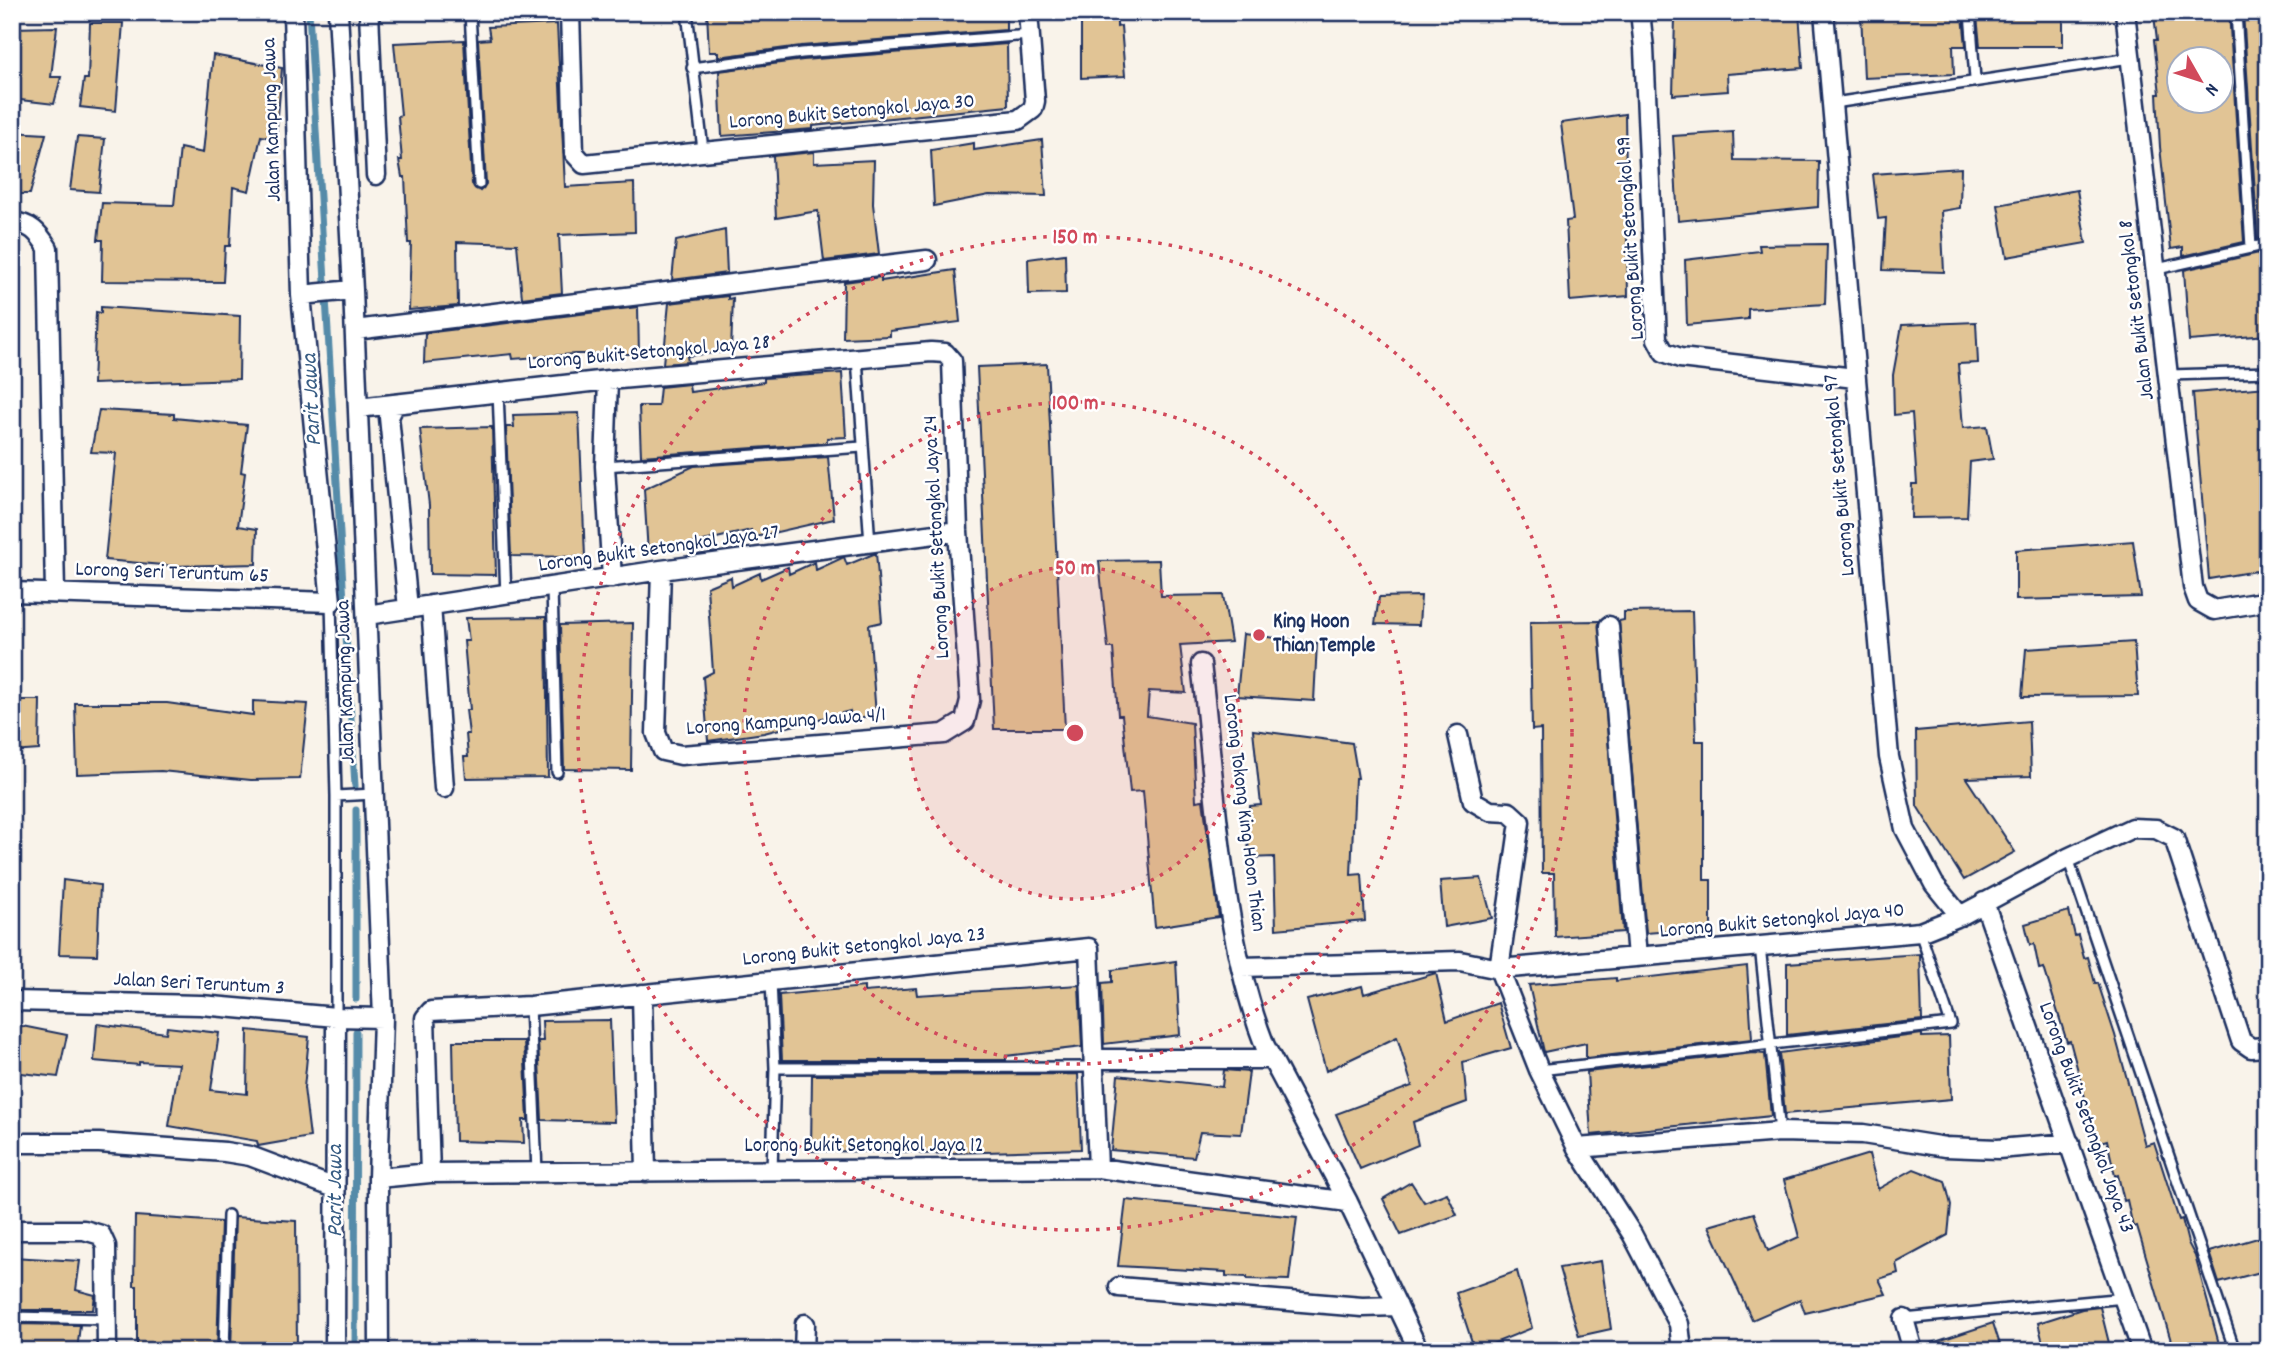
<svg xmlns="http://www.w3.org/2000/svg" width="2280" height="1363" font-family="Dekko,sans-serif">
  <style>
    .lines { fill: none; stroke-linecap: round; stroke-linejoin: round }
    .stream { stroke: #558ba9; stroke-width: 7 }
    .building { fill: #e1c495; stroke: #1b2f5e; stroke-width: 2; fill-rule: evenodd }
    .service-casing { stroke: #1b2f5e; stroke-width: 14 }
    .minor-casing { stroke: #1b2f5e; stroke-width: 23 }
    .service { stroke: #fff; stroke-width: 9 }
    .minor { stroke: #fff; stroke-width: 18 }
    .ring { fill: none; stroke: #d1495b; stroke-width: 3.5; stroke-dasharray: 3.5 7 }
    .poi-dot { fill: #d1495b; stroke: #fff; stroke-width: 2.5 }
    .labels { text-anchor: middle; dominant-baseline: central; stroke-width: 5; stroke-linejoin: round; paint-order: stroke }
    .street-label { font-size: 21px; fill: #1b2f5e; stroke: #fff }
    .poi-label { font-size: 21px; font-weight: bold; fill: #1b2f5e; stroke: #fff; text-anchor: start }
    .water-label { font-size: 23px; font-style: italic; fill: #385d84; stroke: #fff }
    .centre { fill: #d1495b; stroke: #fff; stroke-width: 3.5 }
    .ring-label { font-size: 21px; text-anchor: middle; font-weight: bold; fill: #d1495b; stroke: #fff; stroke-width: 5; stroke-linejoin: round; paint-order: stroke }
  </style>
  <rect width="100%" height="100%" fill="#f9f3ea"/>
  <filter id="ink" filterUnits="userSpaceOnUse"><feTurbulence type="fractalNoise" baseFrequency=".0143" numOctaves="2"/><feDisplacementMap in="SourceGraphic" scale="14" xChannelSelector="R" yChannelSelector="G"/><feConvolveMatrix kernelMatrix="1 2 1 2 8 2 1 2 1" color-interpolation-filters="sRGB"/></filter>
  <g filter="url(#ink)">
    <g class="lines">
      <!-- stream -->
      <path class="stream" d="M309,12L355,786
        M356,810V999
        M355,1351L356,1032"/>
    </g>
    <!-- building -->
    <path class="building" d="M707,12H1006V30L801,46L718,57V52H709Z
      M1081,12H1117V27L1121,26L1125,76L1081,78Z
      M1742,12H1799L1803,68L1727,74L1728,91L1673,95L1675,17Z
      M1861,12H1950V16H1963L1966,46H1953L1954,74L1864,78Z
      M2175,12H2229L2244,242L2183,256V247L2171,249L2160,147L2157,94H2160L2154,40H2157L2154,15ZM2179,60H2221V102H2179Z
      M2243,12H2268V237L2258,239Z
      M1977,16H2063V46H1980Z
      M90,23H123L116,111L80,107L84,79H88Z
      M557,24L565,187L634,183L635,232L559,235L562,293L522,298L517,244L457,242L458,306L409,310L411,243H408L405,177H402L399,160H402L398,116L401,115L394,43L464,40L472,184L480,191L486,184L478,40L490,39L488,27Z
      M57,27L51,77H61L54,104L12,99V28Z
      M1007,44L1008,106L813,126V129L722,136L719,71L803,60Z
      M213,55L282,68L276,139L261,136L249,191L233,187L230,246H225L223,282L102,281L103,240H98L102,203L174,205L180,148L203,153Z
      M1625,114L1628,296L1570,301L1566,221L1573,220L1561,123Z
      M12,132L46,134L30,194H12Z
      M1733,132L1734,160L1819,161L1818,207L1678,221L1673,136Z
      M77,137L105,139L99,192L70,190Z
      M1042,140L1046,196L989,195L934,206L931,150L974,143V150Z
      M814,152V163L874,160L873,204L879,254L824,261L818,211L776,218L773,156Z
      M1961,168L1960,208L1941,211L1944,272L1883,270L1886,218L1878,219L1873,174Z
      M2077,190L2086,243L2007,257L1998,205Z
      M725,230L727,273L672,280L676,241Z
      M1827,244L1825,304L1748,309V319L1687,325L1685,260L1760,251L1759,245Z
      M2268,251V335L2189,341L2184,270Z
      M1065,254L1066,293L1029,294L1028,259Z
      M955,270L960,322L890,331V336L843,338L844,282L881,277V281Z
      M728,296V299L733,298L731,351L687,356L688,362L663,364L669,303Z
      M101,307L240,316L239,379L93,384L96,312L101,313Z
      M638,307L639,354H575L513,359L512,354L424,363L425,333Z
      M1976,322L1978,363L1958,364L1963,428L1987,426L1993,459L1970,462L1967,517L1911,518L1912,484H1917L1912,413L1894,415L1893,375L1902,325Z
      M1047,364L1065,729H994L977,367Z
      M842,373L846,437L827,438V443L641,456L639,406H658L660,387L689,384L690,392L764,382V378Z
      M2268,387V569L2209,579L2193,393Z
      M99,410L174,414V418L247,425L241,472L245,473L238,526L257,529L256,564L174,566L105,560L116,453L91,452Z
      M579,413L585,557L511,556L506,427H514L513,415Z
      M492,427L496,575L430,574L429,505L420,429Z
      M828,457L834,519L751,538V530L648,554L644,489L694,466Z
      M2133,541L2141,597L2016,600V550Z
      M876,553L882,622L869,625L876,715L851,721L850,711L764,733L708,741L703,677L713,672L707,587L731,577L732,586L760,573L761,579L788,567L789,574L815,562L816,570L844,557L847,565Z
      M1159,560L1161,596L1223,595L1231,642L1180,645L1186,693L1149,691L1147,716L1192,723L1196,801L1203,800L1219,917L1155,927L1143,791L1130,792L1122,715H1118L1113,648H1108L1099,561Z
      M1421,596L1419,625L1375,624L1379,597Z
      M1692,611L1696,741H1704V880H1711V928L1646,933L1619,621L1624,620V612Z
      M546,617L548,777L466,778L464,757H468L466,734H469L466,710H470L464,641H469L466,618Z
      M1599,621L1623,932L1555,937L1554,873H1542L1541,729L1532,730L1530,622Z
      M633,623L631,770L564,769L560,625Z
      M1243,634L1317,643L1314,701L1237,696Z
      M2134,642L2138,696L2022,697L2026,649Z
      M12,700H40L39,750L12,752Z
      M253,701L308,704L300,779L251,780L161,771L77,774L75,703H167L253,715Z
      M2029,721L2031,776L1966,778L2015,852L1964,880L1917,806L1916,731Z
      M1253,730L1352,743L1358,778H1355L1351,875L1362,874L1365,921L1276,929L1274,857L1248,858L1250,806L1261,805Z
      M1481,878L1492,918L1444,927L1440,881Z
      M63,880L100,885L97,955L59,954Z
      M2069,911L2075,936L2078,935L2084,958L2088,957L2095,983H2098L2115,1035L2145,1145L2154,1142L2179,1220L2182,1219L2188,1243L2195,1256L2221,1351H2174L2137,1226L2133,1227L2127,1200L2124,1201L2118,1175L2115,1176L2107,1140L2097,1143L2070,1041L2067,1042L2044,968L2039,969L2034,944L2030,945L2025,924Z
      M1920,954L1922,1020L1787,1035V963Z
      M1176,961L1180,1035L1104,1044L1102,983L1112,982V970Z
      M1747,966L1752,1039L1586,1058V1043L1544,1052L1529,985L1616,978V981Z
      M1436,973L1447,1021L1498,1003L1511,1048L1463,1062L1467,1102L1413,1122L1418,1145L1360,1169L1336,1114L1412,1086L1397,1037L1326,1071L1307,1000L1362,986L1364,994Z
      M1079,985L1082,1047L1006,1056V1060H782L779,995L864,987V992L916,988L917,995Z
      M610,1020L614,1122L542,1120L538,1041H543L542,1021Z
      M12,1024L67,1035L58,1077L12,1072Z
      M97,1024L166,1033L167,1027L219,1033L211,1090L247,1094L248,1030L309,1037L304,1088L310,1137L258,1146L257,1141L169,1126L179,1064L139,1062V1065L94,1061Z
      M1922,1034V1037L1949,1036L1951,1099L1785,1114L1779,1053Z
      M453,1041H524L528,1120H523L524,1143L455,1141Z
      M1753,1053L1765,1054L1771,1116L1591,1135L1587,1072Z
      M1224,1070L1249,1072L1241,1134L1200,1132L1194,1157L1111,1150L1118,1075L1222,1087Z
      M1078,1074L1081,1149L921,1154L922,1152L811,1151L812,1075Z
      M1869,1154L1878,1189L1914,1169L1945,1181L1951,1205L1948,1235L1896,1263L1898,1273L1879,1279L1886,1294L1805,1313L1800,1299L1752,1320L1709,1226L1754,1213L1768,1251L1799,1237L1784,1180Z
      M1411,1182L1424,1202L1447,1193L1457,1215L1401,1235L1383,1199Z
      M1126,1200L1297,1217L1289,1280L1247,1279V1277L1226,1276V1272L1118,1266Z
      M135,1216L221,1222L217,1351H137V1286H134Z
      M235,1217L296,1221L297,1351H231Z
      M2268,1235V1270L2219,1283L2209,1252Z
      M12,1257L80,1261L76,1290L95,1295L93,1310H12Z
      M1601,1261L1611,1329L1579,1336L1559,1268Z
      M1517,1271L1532,1328L1475,1351L1456,1293Z
      M2100,1307L2111,1351H2045L2038,1323L2082,1309Z
      M1993,1323L2002,1351H1924L1923,1346Z
      M12,1324L80,1325L77,1351H12Z"/>
    <g class="lines">
      <!-- service casing -->
      <g class="service-casing">
        <path id="service" d="M470,12L479,184
          M687,12L703,150
          M1970,12L1975,79
          M2236,12L2251,247
          M692,68L802,53L1030,35
          M1834,103L2130,58
          M2157,269L2268,244
          M857,358L870,544
          M2170,375L2268,372
          M498,391L506,596
          M605,466L862,447
          M552,588L557,772
          M331,602L336,796V1017
          M336,796L374,794
          M2068,858L2235,1351
          M1760,946L1780,1132
          M771,981L775,1068L772,1171
          M530,1006L537,1172
          M775,1068L1094,1067
          M1539,1070L1951,1024L1920,932
          M12,1317L106,1319
          M1904,1319L2125,1298
          M224,1351L228,1215"/>
      </g>
      <!-- minor casing -->
      <g class="minor-casing">
        <path id="minor" d="M338,12L353,290L383,1018L378,1178L379,1351
          M369,12L376,175
          M570,12L574,153L584,164L1018,120L1033,109L1035,101L1028,12
          M1640,12L1644,48L1657,339L1664,352L1680,358L1855,378
          M1824,12L1889,757L1905,829L1934,884L1960,916
          M2125,12L2193,587L2198,601L2214,610L2268,601
          M12,222C31,224 38,232 48,248L55,593
          M301,295L353,290
          M355,330L927,260
          M608,380L605,466L612,578
          M395,404L389,417L408,608
          M358,408L608,380L931,352L945,353L952,361L958,531L970,700L965,721L944,734L681,755L663,751L656,733L661,570
          M12,592L331,602L301,295L293,12
          M431,605L444,788
          M367,615L661,570L958,531
          M1609,626L1637,957
          M1201,664C1216,788 1220,930 1265,1046L1348,1202L1419,1351
          M1458,735L1473,801L1490,811L1509,812L1520,822L1499,969
          M1984,902L2142,1351
          M1241,967L1460,961L1499,969L1920,932L1960,916L2068,858L2132,828L2156,829L2174,838L2241,1041L2251,1048L2266,1047
          M1499,969L1539,1070L1577,1148L1632,1234L1679,1324L1682,1351
          M642,994L646,1172
          M12,1001L201,1005L336,1017L383,1018
          M1094,1059H1271
          M12,1143H99L225,1152L250,1156L335,1188
          M1577,1148L1780,1132L1863,1134L1945,1147L1998,1149L2070,1143
          M430,1173L425,1018L431,1011L530,1006L1089,948L1098,1168
          M378,1178L430,1173L1098,1168L1348,1202
          M12,1230H84L101,1235L106,1246L107,1351
          M1119,1287L1362,1307L1398,1306
          M1904,1319L1913,1351
          M335,1351L336,1017
          M804,1351L805,1324"/>
      </g>
      <!-- service -->
      <use href="#service" class="service"/>
      <!-- minor -->
      <use href="#minor" class="minor"/>
    </g>
  </g>
  <!-- distance rings -->
  <circle cx="1075" cy="733" r="166" fill="#d1495b" fill-opacity=".12"/>
  <g class="ring">
    <circle cx="1075" cy="733" r="166"/>
    <circle cx="1075" cy="733" r="331"/>
    <circle cx="1075" cy="733" r="497"/>
  </g>
  <!-- markers -->
  <circle class="poi-dot" cx="1259" cy="635" r="7"/>
  <g class="labels">
    <!-- street labels -->
    <g class="street-label">
      <text transform="translate(852 113) rotate(-5)">Lorong Bukit Setongkol Jaya 30</text>
      <text transform="translate(273 120) rotate(-92)">Jalan Kampung Jawa</text>
      <text transform="translate(1632 238) rotate(-94)">Lorong Bukit Setongkol 99</text>
      <text transform="translate(2138 310) rotate(-97)">Jalan Bukit Setongkol 8</text>
      <text transform="translate(649 354) rotate(-5)">Lorong Bukit Setongkol Jaya 28</text>
      <text transform="translate(1841 475) rotate(-95)">Lorong Bukit Setongkol 97</text>
      <text transform="translate(938 537) rotate(-93)">Lorong Bukit Setongkol Jaya 24</text>
      <text transform="translate(659 550) rotate(-8)">Lorong Bukit Setongkol Jaya 27</text>
      <text transform="translate(172 574) rotate(2)">Lorong Seri Teruntum 65</text>
      <text transform="translate(347 682) rotate(-92)">Jalan Kampung Jawa</text>
      <text transform="translate(786 723) rotate(-4)">Lorong Kampung Jawa 4/1</text>
      <text transform="translate(1243 813) rotate(83)">Lorong Tokong King Hoon Thian</text>
      <text transform="translate(1782 922) rotate(-5)">Lorong Bukit Setongkol Jaya 40</text>
      <text transform="translate(864 948) rotate(-6)">Lorong Bukit Setongkol Jaya 23</text>
      <text transform="translate(199 985) rotate(3)">Jalan Seri Teruntum 3</text>
      <text transform="translate(2085 1118) rotate(70)">Lorong Bukit Setongkol Jaya 43</text>
      <text x="864" y="1147">Lorong Bukit Setongkol Jaya 12</text>
    </g>
    <!-- poi labels -->
    <g class="poi-label">
      <text x="1273" y="623">King Hoon<tspan x="1273" dy="24">Thian Temple</tspan></text>
    </g>
    <!-- water labels -->
    <g class="water-label">
      <text transform="translate(313 400) rotate(-93)">Parit Jawa</text>
      <text transform="translate(336 1191) rotate(-90)">Parit Jawa</text>
    </g>
  </g>
  <circle cx="1075" cy="733" r="10" class="centre"/>
  <g class="ring-label">
    <text x="1075" y="243">150 m</text>
    <text x="1075" y="409">100 m</text>
    <text x="1075" y="574">50 m</text>
  </g>
  <!-- margin -->
  <rect width="2280" height="1363" fill="none" stroke="#fff" stroke-width="42"/>
  <rect x="21" y="21" width="2238" height="1321" fill="none" stroke="#1b2f5e" stroke-width="2.5" filter="url(#ink)"/>
  <!-- north arrow -->
  <g transform="translate(2200 80) rotate(129)"><circle r="33" fill="#ffffff" stroke="#a4acbf" stroke-width="2"/>
  <path d="M0-5L12 26L0 18L-12 26Z" fill="#d1495b"/>
  <text y="-10" font-size="19" font-weight="bold" text-anchor="middle" fill="#1b2f5e">N</text>
  </g>
</svg>
